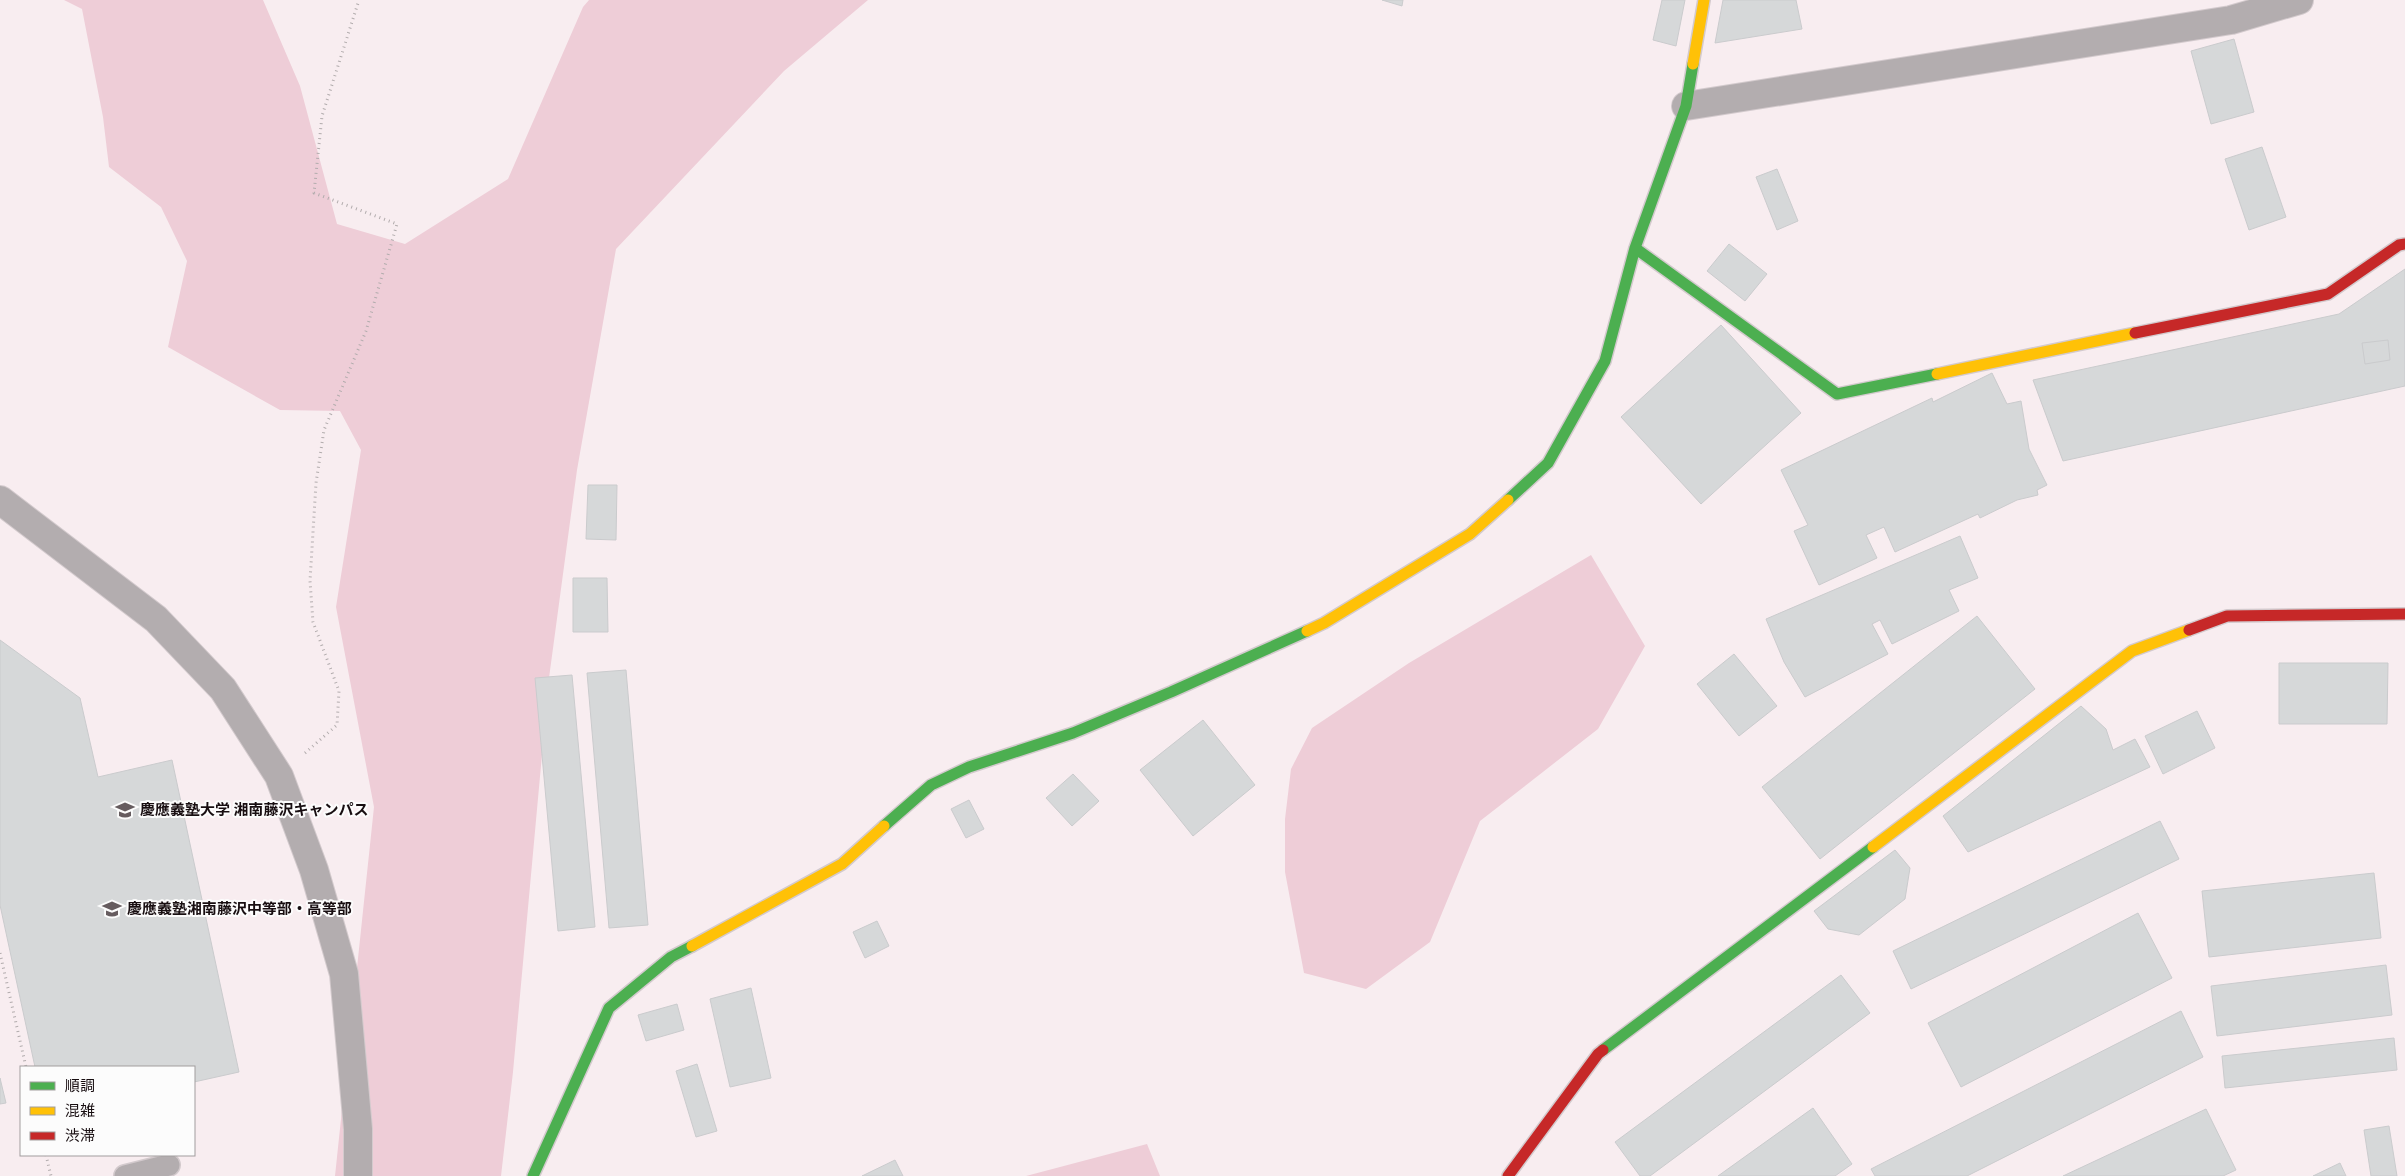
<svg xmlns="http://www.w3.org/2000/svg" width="2405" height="1176" font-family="Cabin,'Noto Sans JP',sans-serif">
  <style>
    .green { fill: #eecdd7 }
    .building { fill: #d6d8d9; stroke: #cacbcd }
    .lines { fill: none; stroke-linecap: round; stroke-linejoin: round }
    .lane-casing { stroke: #d3cacd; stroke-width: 24 }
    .street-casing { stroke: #d3cacd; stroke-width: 30 }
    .fast-casing { stroke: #d3cacd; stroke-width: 14 }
    .slow-casing { stroke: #d3cacd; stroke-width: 14 }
    .jam-casing { stroke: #d3cacd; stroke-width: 14 }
    .path { stroke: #b2acad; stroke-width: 3; stroke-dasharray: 1 4; stroke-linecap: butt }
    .lane { stroke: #b3adaf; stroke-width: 21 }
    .street { stroke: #b3adaf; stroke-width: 28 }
    .fast { stroke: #4caf50; stroke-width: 11 }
    .slow { stroke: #ffc107; stroke-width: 11 }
    .jam { stroke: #c62828; stroke-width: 11 }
    .labels { text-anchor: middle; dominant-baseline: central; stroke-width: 4; stroke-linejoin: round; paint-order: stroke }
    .poi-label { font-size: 15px; font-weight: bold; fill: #180e11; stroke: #fcfcfc; text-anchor: start }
  </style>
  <rect width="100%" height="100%" fill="#f8edf0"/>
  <!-- green -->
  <path class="green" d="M64,0H263L300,86L337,224L405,244L508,179L583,7L589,0H868L784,71L616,249L577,470L549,678L513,1072L501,1176H335L374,807L336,607L361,450L340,411L280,410L168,347L187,261L161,207L109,167L103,117L82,9Z
    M1591,555L1645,646L1598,729L1480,821L1430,942L1366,989L1304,973L1285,872V819L1291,769L1312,728L1409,663Z
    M1147,1144L1160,1176H1026Z"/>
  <!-- building -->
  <path class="building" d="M1382,0H1403L1402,6Z
    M1662,0H1685L1676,46L1653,40Z
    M1723,0H1796L1802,29L1715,43Z
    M2234,39L2254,112L2211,124L2191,51Z
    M2262,147L2286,217L2249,230L2225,159Z
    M1777,169L1798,221L1777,230L1756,177Z
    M1729,244L1767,274L1745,301L1707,271Z
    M2405,269V386L2063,461L2033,380L2339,314Z
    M1721,325L1801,413L1701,504L1621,417Z
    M2388,340L2390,360L2365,364L2362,343Z
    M1992,373L2007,404L2021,401L2029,449L2047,485L2037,490L2038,495L2017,500L1980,518L1978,514L1895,552L1884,527L1866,535L1877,558L1819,585L1794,531L1808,525L1781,470L1932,398L1933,402Z
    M588,485H617L616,540L586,539Z
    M1960,536L1978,578L1949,590L1959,611L1892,644L1880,620L1872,624L1888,654L1805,697L1784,662L1766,619Z
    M573,578H607L608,632H573Z
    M1977,616L2035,689L1820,859L1762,787Z
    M0,640L80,698L98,777L172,760L239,1072L194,1082V1067H35L0,905Z
    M1734,654L1777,706L1739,736L1697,684Z
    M2279,663H2388L2387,724H2279Z
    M626,670L648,925L609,928L587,673Z
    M572,675L595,927L558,931L535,678Z
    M2081,706L2106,729L2113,750L2135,739L2150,767L1968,852L1943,816Z
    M2197,711L2215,748L2163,774L2145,736Z
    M1203,720L1255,785L1193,836L1140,770Z
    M1073,774L1099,801L1072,826L1046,798Z
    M969,800L984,829L966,838L951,809Z
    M2160,821L2179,859L1911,989L1893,951Z
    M1895,850L1910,868L1905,899L1859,935L1828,929L1814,911Z
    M2374,873L2381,938L2209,957L2202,891Z
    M2138,913L2172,978L1961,1087L1928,1023Z
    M877,921L889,946L865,958L853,932Z
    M2386,965L2392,1015L2217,1036L2211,986Z
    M1841,975L1870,1013L1650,1176H1640L1615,1142Z
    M751,988L771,1078L730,1087L710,999Z
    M677,1004L684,1030L646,1041L638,1015Z
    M2181,1011L2203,1057L1967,1176H1875L1871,1169Z
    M2394,1038L2397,1070L2225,1088L2222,1056Z
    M697,1064L717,1131L696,1137L676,1071Z
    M0,1078L6,1103L0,1104Z
    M1813,1108L1852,1164L1835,1176H1718Z
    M2206,1109L2236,1170L2223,1176H2063Z
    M2389,1126L2397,1176H2371L2364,1130Z
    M895,1160L903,1176H862Z
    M2340,1163L2346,1176H2313Z"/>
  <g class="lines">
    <!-- lane casing -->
    <g class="lane-casing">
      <path id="lane" d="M125,1176L169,1165"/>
    </g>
    <!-- street casing -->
    <g class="street-casing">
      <path id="street" d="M1686,106L2231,20L2299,0
        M0,500L156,619L223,689L279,776L314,870L344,974L358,1129V1176"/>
    </g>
    <!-- fast casing -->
    <g class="fast-casing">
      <path id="fast" d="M1635,248L1837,394L1937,374
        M1508,500L1548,463L1605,361L1635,248L1686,106L1693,64
        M884,826L931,785L969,767L1073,733L1171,692L1307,631
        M1603,1050L1873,847
        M533,1176L609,1008L671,957L692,946"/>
    </g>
    <!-- slow casing -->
    <g class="slow-casing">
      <path id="slow" d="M1693,64L1704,0
        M1937,374L2135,333
        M1307,631L1324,623L1470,534L1508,500
        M1873,847L2132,651L2189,630
        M692,946L842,864L884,826"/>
    </g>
    <!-- jam casing -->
    <g class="jam-casing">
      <path id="jam" d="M2135,333L2328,294L2399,245L2405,244
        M2189,630L2227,616L2405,614
        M1508,1176L1598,1054L1603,1050"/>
    </g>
    <!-- path -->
    <path class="path" d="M305,753L337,725L339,691L313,622L310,581L316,483L324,430L366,331L397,224L314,193L322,116L359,0
      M0,953L26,1067
      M46,1155L51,1176"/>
    <!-- lane -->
    <use href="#lane" class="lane"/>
    <!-- street -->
    <use href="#street" class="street"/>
    <!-- fast -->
    <use href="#fast" class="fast"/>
    <!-- slow -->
    <use href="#slow" class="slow"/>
    <!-- jam -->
    <use href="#jam" class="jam"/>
  </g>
  <!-- icons -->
  <defs>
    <g id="university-bare" transform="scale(1.5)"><path d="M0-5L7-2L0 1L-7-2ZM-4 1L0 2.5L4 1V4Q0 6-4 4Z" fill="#665c5f" stroke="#fcfcfc" stroke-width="2.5" paint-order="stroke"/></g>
    <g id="school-bare" transform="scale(1.5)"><path d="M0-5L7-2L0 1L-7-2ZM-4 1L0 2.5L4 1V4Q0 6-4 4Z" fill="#665c5f" stroke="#fcfcfc" stroke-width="2.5" paint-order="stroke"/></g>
  </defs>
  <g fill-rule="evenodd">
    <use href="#university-bare" x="125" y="810"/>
    <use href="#school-bare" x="112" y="909"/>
  </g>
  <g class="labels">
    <!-- poi labels -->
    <g class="poi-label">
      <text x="140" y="810">慶應義塾大学 湘南藤沢キャンパス</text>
      <text x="127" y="909">慶應義塾湘南藤沢中等部・高等部</text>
    </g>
  </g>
  <!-- legend -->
  <rect x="20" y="1066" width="175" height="90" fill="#fcfcfc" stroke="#a19d9e"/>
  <rect x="30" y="1082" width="25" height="8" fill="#4caf50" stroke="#a19d9e"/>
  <text x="65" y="1091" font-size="15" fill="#180e11">順調</text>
  <rect x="30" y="1107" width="25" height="8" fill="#ffc107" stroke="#a19d9e"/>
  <text x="65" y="1116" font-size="15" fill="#180e11">混雑</text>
  <rect x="30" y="1132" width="25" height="8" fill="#c62828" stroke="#a19d9e"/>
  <text x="65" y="1141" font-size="15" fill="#180e11">渋滞</text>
</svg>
